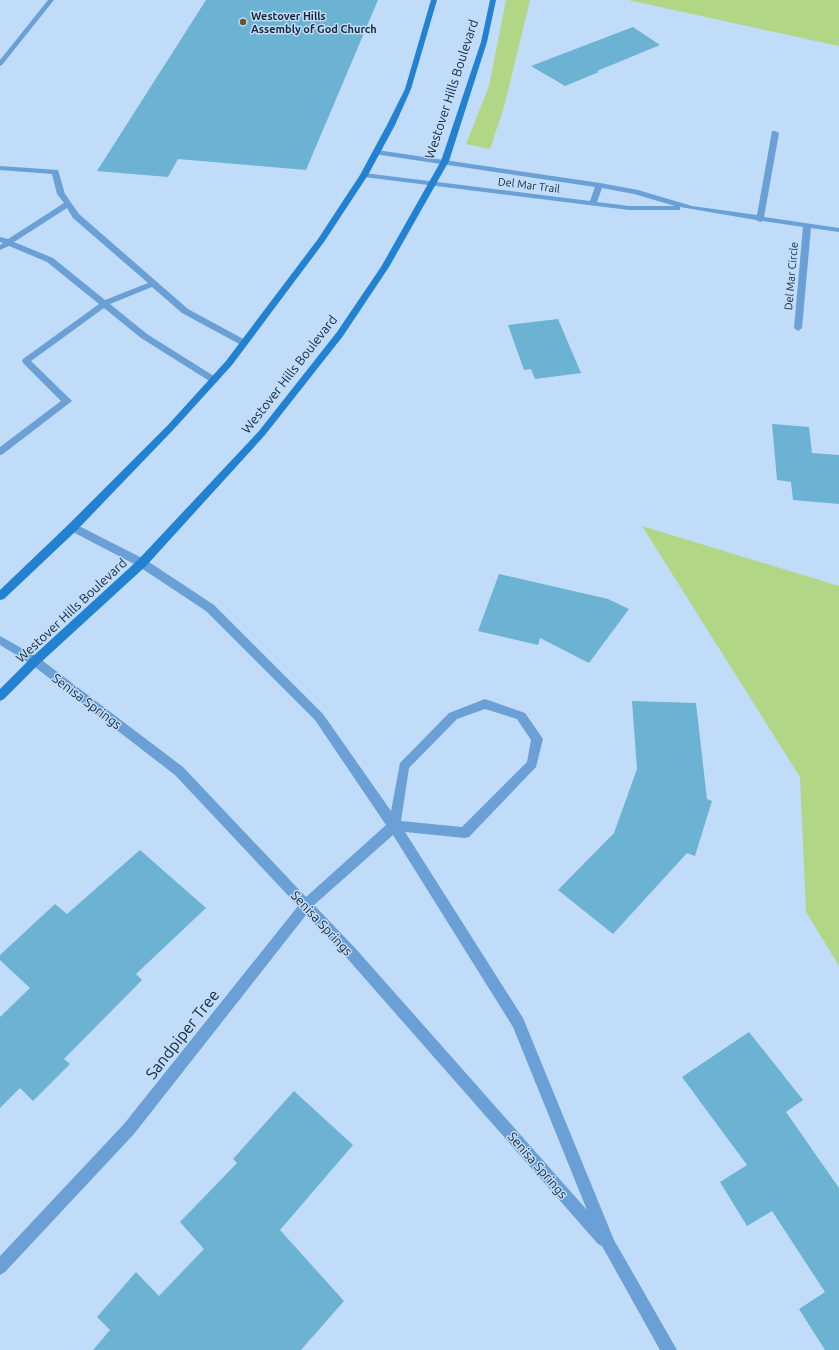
<svg xmlns="http://www.w3.org/2000/svg" width="839" height="1350" font-family="Ubuntu,sans-serif">
  <style>
    .green { fill: #b1d685 }
    .building { fill: #6cb2d2 }
    .lines { fill: none; stroke-linecap: round; stroke-linejoin: round }
    .service { fill: #6aa0d5; fill-rule: evenodd }
    .minor { fill: #6aa0d5; fill-rule: evenodd }
    .secondary { fill: #2281d0; fill-rule: evenodd }
    .poi-dot { fill: #735129; stroke: #c0dcf9; stroke-width: 1.5 }
    .labels { text-anchor: middle; dominant-baseline: central; stroke-width: 3; stroke-linejoin: round; paint-order: stroke }
    .far-poi-label { font-size: 11px; font-weight: bold; fill: #15283a; stroke: #c0dcf9; text-anchor: start }
    .far-street-label { font-size: 11px; fill: #15283a; stroke: #c0dcf9 }
    .street-label { font-size: 13px; fill: #15283a; stroke: #c0dcf9 }
    .near-street-label { font-size: 16px; fill: #15283a; stroke: #c0dcf9 }
  </style>
  <rect width="100%" height="100%" fill="#c0dcf9"/>
  <!-- green -->
  <path class="green" d="M506,0H530L504,107L490,149L466,144L489,86Z
    M628,0H839V46Z
    M642,526L839,586V966L806,912L800,777Z"/>
  <!-- building -->
  <path class="building" d="M206,0H378L306,170L178,159L168,177L97,171Z
    M633,27L660,45L597,71L599,72L565,86L531,66Z
    M558,319L581,373L535,379L531,369L524,370L508,325Z
    M772,424L809,427L812,453L839,455V504L793,500L791,482L777,480Z
    M499,574L608,599L629,609L589,663L540,638L538,645L478,631Z
    M632,701L696,703L707,799L712,801L695,856L687,853L613,934L558,890L614,833L637,769Z
    M140,850L206,908L136,974L142,980L64,1059L70,1064L33,1101L20,1088L0,1108V1017L30,988L0,960V955L55,904L67,914Z
    M749,1032L803,1100L786,1112L839,1188V1350H825L799,1309L825,1292L772,1211L747,1226L720,1182L747,1165L682,1077Z
    M294,1091L353,1145L280,1230L344,1301L301,1350H93L110,1330L97,1317L136,1272L159,1296L204,1249L180,1222L237,1163L233,1159Z"/>
  <g class="lines">
    <!-- service -->
    <path class="service" d="M48,0H54L2,65L0,66V60Z
      M0,166L58,170L65,194L79,214L188,309L247,341L248,343L247,345H241L182,313L152,287L110,304L147,334L217,378L218,380L217,382H211L141,338L104,308L31,361L72,401L3,454L0,455V447L61,401L23,363L22,361L23,359L99,304L47,262L9,246L0,250V245L3,243L0,242V237L8,239L64,203L57,194L52,174L0,170ZM67,208L73,218L148,283L105,300L53,258L14,242Z"/>
    <!-- minor -->
    <path class="minor" d="M772,131H775L779,133L764,217L839,228V232L811,228L802,328L798,331L794,328L803,227L763,221L760,222L756,220L680,207V210H629L364,177L360,175L364,173L590,201L595,187L374,154V150H377L600,183L638,190L692,206L757,215ZM602,188L634,194L675,206H629L597,202Z
      M73,523L146,560L214,605L323,714L391,811L400,763L449,713L485,699L525,713L543,739L536,767L469,837L465,838L405,832L523,1018L614,1240L677,1350H660L602,1246L598,1244L346,957L306,915L134,1134L5,1272L0,1275V1256L124,1124L298,906L175,775L31,664L0,645V636L39,658L183,767L306,897L386,825L315,720L206,611L138,566L69,530L68,527L69,524ZM485,709L517,719L531,740L527,762L462,827L401,821L409,768L457,719ZM393,835L513,1027L587,1210L356,949L314,905Z"/>
    <!-- secondary -->
    <path class="secondary" d="M431,0H437L411,89L395,125L368,175L324,242L232,365L174,429L77,530L4,599L0,600V590L69,524L168,425L226,361L318,239L360,175L387,125L405,89Z
      M490,0H496L487,42L449,161L389,267L343,336L265,435L146,566L39,664L4,699L0,701V689L31,658L138,560L259,431L337,332L381,267L441,161L481,42Z"/>
  </g>
  <!-- markers -->
  <circle class="poi-dot" cx="243" cy="22" r="4"/>
  <g class="labels">
    <!-- far-poi labels -->
    <g class="far-poi-label">
      <text x="251" y="16">Westover Hills<tspan x="251" dy="13">Assembly of God Church</tspan></text>
    </g>
    <!-- far-street labels -->
    <g class="far-street-label">
      <text transform="translate(529 185) rotate(7)">Del Mar Trail</text>
      <text transform="translate(791 276) rotate(-85)">Del Mar Circle</text>
    </g>
    <!-- street labels -->
    <g class="street-label">
      <text transform="translate(451 89) rotate(-72)">Westover Hills Boulevard</text>
      <text transform="translate(289 374) rotate(-52)">Westover Hills Boulevard</text>
      <text transform="translate(71 610) rotate(-43)">Westover Hills Boulevard</text>
      <text transform="translate(87 701) rotate(37)">Senisa Springs</text>
      <text transform="translate(322 923) rotate(47)">Senisa Springs</text>
      <text transform="translate(538 1165) rotate(49)">Senisa Springs</text>
    </g>
    <!-- near-street labels -->
    <g class="near-street-label">
      <text transform="translate(182 1034) rotate(-52)">Sandpiper Tree</text>
    </g>
  </g>
</svg>
